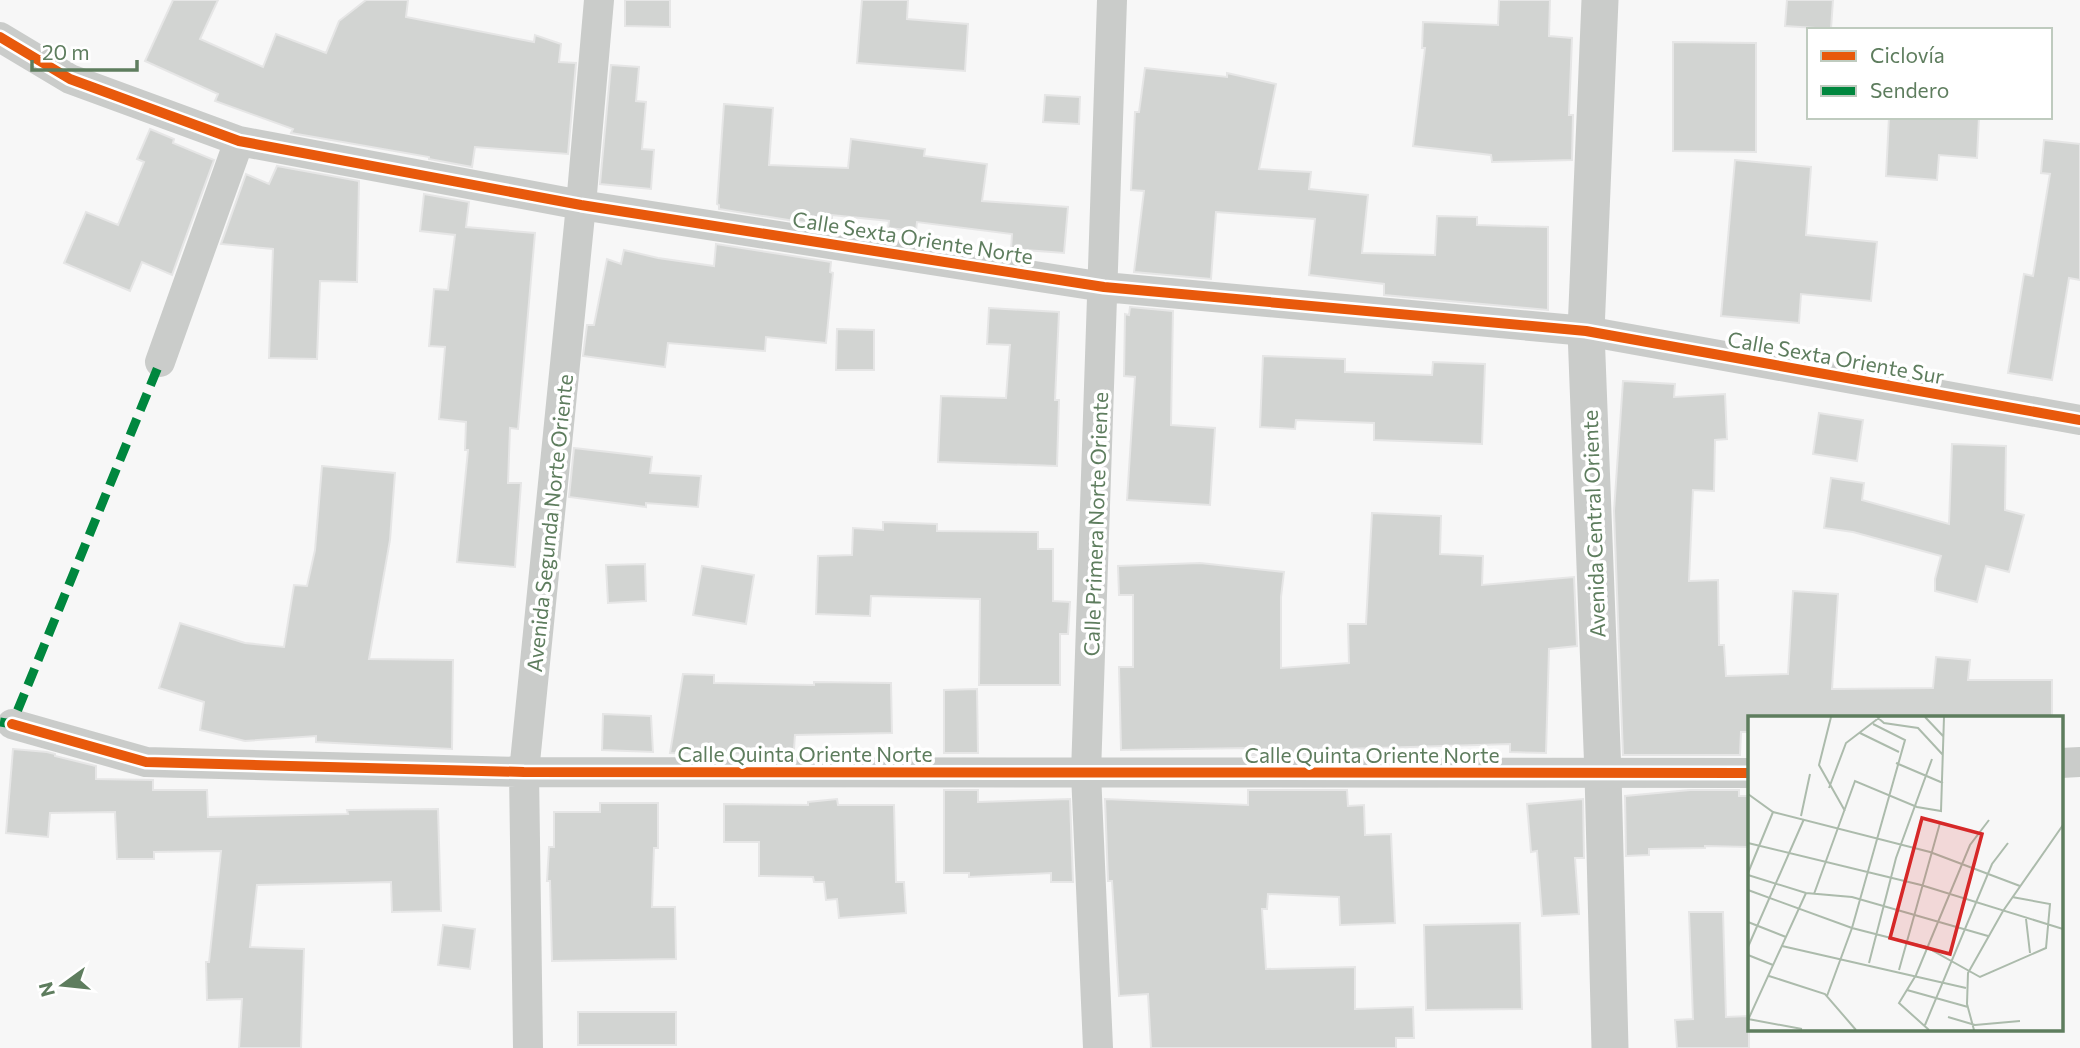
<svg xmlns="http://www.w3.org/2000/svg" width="2080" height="1048" font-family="Commissioner,sans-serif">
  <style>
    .building { fill: #d2d4d2; stroke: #e6e6e6; stroke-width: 2 }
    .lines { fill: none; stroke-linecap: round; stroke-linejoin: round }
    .minor { stroke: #caccca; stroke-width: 30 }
    .tertiary { stroke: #caccca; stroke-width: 37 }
    .quiet { stroke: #00873e; stroke-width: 9; stroke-dasharray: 18 9; stroke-linecap: butt }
    .cycleway-casing { stroke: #fff; stroke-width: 15 }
    .cycleway { stroke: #e8590c; stroke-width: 10 }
    .labels { text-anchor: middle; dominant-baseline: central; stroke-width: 7; stroke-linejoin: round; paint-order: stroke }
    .street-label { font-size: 21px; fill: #5e7d5e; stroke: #fff }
    .inset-road { fill: none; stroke: #acbbac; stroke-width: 2 }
    .view { fill: #d62828; fill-opacity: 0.15; stroke: #d62828; stroke-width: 3.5 }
    .inset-edge { fill: none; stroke: #5e7d5e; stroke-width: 3.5 }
  </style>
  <rect width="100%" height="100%" fill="#f7f7f7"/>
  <!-- building -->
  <path class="building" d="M173,0H218L200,39L263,67L276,34L326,53L339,21L366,0H408L406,17L534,42L535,35L561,44L559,62L576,63L568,154L475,147L472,167L429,159V157L291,133L293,129L215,101L218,94L145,61Z
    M625,0H670V27L625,26Z
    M862,0H908L907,19L968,24L965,71L857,63Z
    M1499,0H1550L1549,36L1572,38L1569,115H1573L1572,160L1492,162L1491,155L1413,146L1425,48H1422L1423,22L1498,25Z
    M1787,0H1833L1831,29L1785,26Z
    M1673,42L1756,43V152L1673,151Z
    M611,65L639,67L636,101L646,102L642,149L654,150L651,189L600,184Z
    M1145,68L1227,77V73L1276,84L1259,169L1311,172L1309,189L1368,195L1362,253L1435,255L1437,216L1477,217V225L1548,227V310L1384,295V284L1309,275L1315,219L1216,212L1211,279L1134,272L1144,191L1131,190L1135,112H1139Z
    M1045,95L1080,97L1079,124L1043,122Z
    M724,104L773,108L769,165L848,168L851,139L925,149L924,156L987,164L982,201L1068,207L1064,253L1011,249L1012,234L917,222L916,231L888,228L889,221L832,215V227L719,209V205L717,204Z
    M1889,117H1979L1977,158L1939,155L1937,180L1886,176Z
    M150,129L174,139L173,143L214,160L172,275L142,262L130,291L64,263L86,212L118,225L144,162L137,159Z
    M2044,140L2080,144V280L2069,278L2052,380L2008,373L2024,274L2033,276L2050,174L2041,173Z
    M1735,160L1811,167L1806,235L1877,242L1871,301L1801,294L1799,323L1721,316Z
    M277,166L359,181L357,282L320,281L317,359L269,358L273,249L221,244L246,174L269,184Z
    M424,194L469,202L466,227L535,233L518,429L510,428L508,483H521L515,567L457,562L468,450H465L466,422L439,419L445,347L429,346L434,289L448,290L455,235L420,231Z
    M716,244L831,262L830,272L833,273L826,343L766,337L765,351L668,343L665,367L583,356L587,325H594L607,259L621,264L624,250L658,258L714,266Z
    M1130,307L1173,311L1171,425L1215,428L1210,505L1127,500L1135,377L1124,376L1125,314L1129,315Z
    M989,308L1059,312L1055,400H1059L1057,466L938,462L941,396L1006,398L1010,345L987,344Z
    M837,329L874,330V370H836Z
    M1263,356L1345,359V372L1432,375L1433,362L1485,364L1482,444L1374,440V423L1296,420L1295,429L1260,427Z
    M1623,381L1675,384L1674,397L1725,394L1727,439L1715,440L1714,491L1693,490L1689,581L1718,580L1719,645H1724L1726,676L1788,674L1793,591L1838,594L1832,689L1933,688L1936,657L1970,660L1968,680H2052V717H1749V732H1741L1740,755H1623L1614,511Z
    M1819,413L1863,420L1857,461L1813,454Z
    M1952,444L2006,446L2005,510L2024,515L2009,572L1986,566L1977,602L1935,591V579L1941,556L1853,532L1824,528L1831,478L1864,483L1862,500L1949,524Z
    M574,448L652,457L650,473L701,476L698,507L646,503V507L569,497Z
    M322,466L395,473L390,540L369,659L453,660L452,749L316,742V736L245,741L200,730L204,702L159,688L180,623L245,643L284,647L294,585L307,586L315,550Z
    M1372,513L1441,516L1440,554L1483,556L1482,585L1574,577L1577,646L1549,649L1546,753L1510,752V744L1345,749V755H1250V748L1121,750L1119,667H1133V595H1119L1118,566L1200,563L1284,572L1281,597V668L1349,663L1348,624H1366Z
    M883,522L937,524V531L1038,532V549H1053V601L1070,602L1068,634H1060V685H979L980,599L871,596L870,616L816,614L818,556L852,555L853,528L883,530Z
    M645,564L646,601L608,603L606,565Z
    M702,566L754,575L746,624L693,615Z
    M683,674L714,675V683L814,685V682L891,683L892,733L795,735L794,749L752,748V755L670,753Z
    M977,689L978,753H944V690Z
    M603,714L651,716L653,752L602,750Z
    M13,749L47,752L55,754V756L96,766V779L153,780V790H207L208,817L348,814L347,810L438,809L441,911L392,912L391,882L257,885L250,947L304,949L301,1048H239L242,999L207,1000L206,962H209L221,851L154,852V859H117L115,812L50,813L48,837L6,833Z
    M944,790H978V802L1070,799L1073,882H1051V873L969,877V873H944Z
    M1248,790H1347L1348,806L1364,805L1365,835L1391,834L1395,923L1340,925L1339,897L1268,894L1267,909H1262L1266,969L1355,967V1009L1413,1007L1414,1038H1396V1048H1151L1148,994L1119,996L1112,881H1108L1105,799L1248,805Z
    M1690,790H1739V796H1749V847L1705,846V848L1649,849V855L1626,856L1625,796Z
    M837,799L838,805H894L896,882H904L906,913L839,918L837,899L826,900L824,882H814L813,877L759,876V842H724V804L808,805V802Z
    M1583,799L1584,858H1575L1579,914L1542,916L1537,851L1531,852L1527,804Z
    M600,803H658V848H654L652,907H675L676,959L552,961L550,881H547L549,847H554V812H600Z
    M1689,912H1723L1726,1017L1749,1016V1048H1677L1675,1020L1693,1019Z
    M1520,923L1522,1009L1426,1010L1424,925Z
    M443,925L475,929L470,969L438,965Z
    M578,1012H676V1045H578Z"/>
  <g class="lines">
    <!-- minor -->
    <path class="minor" d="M0,37L70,79L239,141L581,205L1104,287L1586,331L2080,420
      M160,362L239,141
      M12,724L146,762L290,766L524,772L1749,773
      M2061,763L2080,762
      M528,1048L524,772L581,205L599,0
      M1098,1048L1086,773L1112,0"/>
    <!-- tertiary -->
    <path class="tertiary" d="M1600,0L1586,331L1603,774L1610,1048"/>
    <!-- quiet -->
    <path class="quiet" d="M0,722L12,724L160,362"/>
    <!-- cycleway casing -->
    <g class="cycleway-casing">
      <path id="cycleway" d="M0,37L70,79L239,141L581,205L1104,287L1586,331L2080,420
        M12,724L146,762L290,766L524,772L1749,773"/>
    </g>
    <!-- cycleway -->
    <use href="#cycleway" class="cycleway"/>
  </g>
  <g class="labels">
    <!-- street labels -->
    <g class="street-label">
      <text transform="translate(913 237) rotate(9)">Calle Sexta Oriente Norte</text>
      <text transform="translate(1836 357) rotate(10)">Calle Sexta Oriente Sur</text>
      <text transform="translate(549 523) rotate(-84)">Avenida Segunda Norte Oriente</text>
      <text transform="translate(1095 524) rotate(-88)">Calle Primera Norte Oriente</text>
      <text transform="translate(1593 524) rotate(-92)">Avenida Central Oriente</text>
      <text x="805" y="753">Calle Quinta Oriente Norte</text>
      <text x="1372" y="754">Calle Quinta Oriente Norte</text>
    </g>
  </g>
  <!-- overview -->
  <g transform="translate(1748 716)">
    <rect width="315" height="315" fill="#f7f7f7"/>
    <path class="inset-road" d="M83,1L71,49L97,95M129,1L136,7L170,12L195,39M177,1L195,20M112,17L151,36M148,47L195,67M81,72L98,27L132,1M0,78L25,96L182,136L272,170M53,100L62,58M0,127L173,169L315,213M0,157L25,96M0,159L58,177L104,181L240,220M0,174L104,212L178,231L232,261L298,232L302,188L264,181M66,178L107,65L169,91L193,95L196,1M278,203L282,237M0,206L38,221M34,230L218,272M0,231L56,103M0,239L25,249M121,247L148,142L184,43M151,254L192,107M21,260L77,278L108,314M159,274L220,291M79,280L104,212L157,24L125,8M200,301L227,309L272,305M0,303L54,313M0,304L58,177M177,309L244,148L260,127M181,314L151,287L168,259L222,129L241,104M226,314L219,288L220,257L255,195L315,109"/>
    <path class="view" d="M174,102L234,118L202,238L142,222Z"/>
    <rect width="315" height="315" class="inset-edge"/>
  </g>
  <!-- legend -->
  <rect x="1807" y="28" width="245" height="91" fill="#ffffff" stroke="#bfcbbf" stroke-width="2"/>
  <rect x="1821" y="51" width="35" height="10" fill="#e8590c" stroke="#bfcbbf" stroke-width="2"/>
  <text x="1870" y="63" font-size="21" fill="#5e7d5e">Ciclovía</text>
  <rect x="1821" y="86" width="35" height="10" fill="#00873e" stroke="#bfcbbf" stroke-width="2"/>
  <text x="1870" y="98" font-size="21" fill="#5e7d5e">Sendero</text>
  <!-- north arrow -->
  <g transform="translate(63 985) rotate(255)" stroke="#ffffff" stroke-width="5" paint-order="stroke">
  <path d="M0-5L12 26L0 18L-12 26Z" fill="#5e7d5e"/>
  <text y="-10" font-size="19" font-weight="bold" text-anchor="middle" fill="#5e7d5e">N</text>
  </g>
  <!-- scale -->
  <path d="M32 60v10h105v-10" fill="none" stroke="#5e7d5e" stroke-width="3.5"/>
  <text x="42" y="60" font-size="21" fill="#5e7d5e" stroke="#ffffff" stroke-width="5" paint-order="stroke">20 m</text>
</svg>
